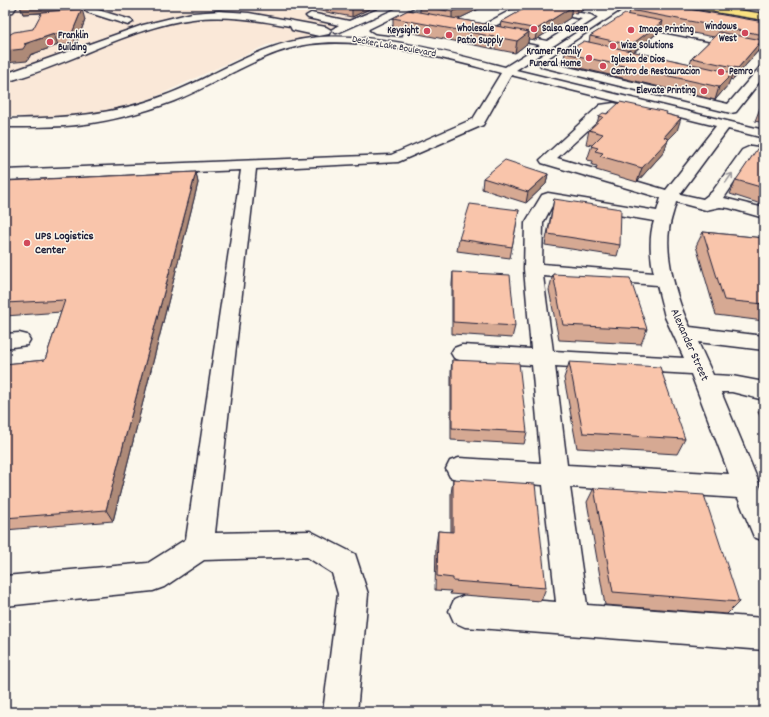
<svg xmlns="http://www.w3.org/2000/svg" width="769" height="717" font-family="Dekko,sans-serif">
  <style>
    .built { fill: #fae8d8 }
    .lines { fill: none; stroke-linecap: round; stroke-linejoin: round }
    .minor-casing { stroke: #22223b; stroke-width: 3 }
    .highway-casing { stroke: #22223b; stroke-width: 3 }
    .minor { fill: #fbf7ec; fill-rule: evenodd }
    .highway { fill: #f9e181; fill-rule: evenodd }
    .wall { fill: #d6a993; stroke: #22223b; fill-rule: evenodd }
    .shaded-wall { fill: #ae8a78; stroke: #22223b }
    .building { fill: #f9c5ab; stroke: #22223b }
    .oneway { stroke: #99979c }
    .poi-dot { fill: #d1495b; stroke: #fbf7ec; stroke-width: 1.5 }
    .labels { text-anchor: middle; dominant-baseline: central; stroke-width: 3; stroke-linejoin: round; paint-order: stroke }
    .far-poi-label { font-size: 10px; font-weight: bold; fill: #22223b; stroke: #fbf7ec; text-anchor: start }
    .far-street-label { font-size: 10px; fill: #22223b; stroke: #fbf7ec }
    .poi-label { font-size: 12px; font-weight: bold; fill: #22223b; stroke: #fbf7ec; text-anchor: start }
    .street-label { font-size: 12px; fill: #22223b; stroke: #fbf7ec }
  </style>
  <rect width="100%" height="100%" fill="#fbf7ec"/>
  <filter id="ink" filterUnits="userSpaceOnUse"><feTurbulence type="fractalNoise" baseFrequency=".025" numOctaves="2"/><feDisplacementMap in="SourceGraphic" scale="8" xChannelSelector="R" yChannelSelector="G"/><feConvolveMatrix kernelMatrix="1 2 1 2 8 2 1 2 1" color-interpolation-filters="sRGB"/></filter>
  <g filter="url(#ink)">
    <!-- built -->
    <path class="built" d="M5,5H400L326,34L267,45L155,97L108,111L48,118L5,116Z"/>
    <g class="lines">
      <!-- minor casing -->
      <g class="minor-casing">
        <path id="minor" d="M5,5H18L13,12L5,14V8H7H5Z
          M87,5H97L95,9L131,20L133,22L128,25L87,12L85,10Z
          M388,5H401L340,32L336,33L331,30L329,34L319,36L292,30L290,26C258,20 226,15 193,19C130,27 67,66 5,82V74L143,25L192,13L219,11L249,13L326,27L331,30L339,25L308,18L306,16L311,13L349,21Z
          M421,5H433L385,29L401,32L402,34L401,36L375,33L370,30Z
          M537,5L591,15L596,18L516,70L764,130V138L728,129L680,194L703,199L712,192L742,150L751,146L764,148V156H752L724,198L764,208V218L729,208L720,207L706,210L676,202C674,211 670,221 669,230C665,258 677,301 690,327L764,336V350L698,342L713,375L732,376L764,382V400L732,392H721L764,495V541L754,537L738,498L570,487L587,605L764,618V650L465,627L454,622L449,611L454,600L465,595L556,602L543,485L459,480L450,477L446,469L450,461L459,458L541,463L532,365L462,361L454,358L451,353L454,348L462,345L531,349L524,269L525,223L542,195L548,193L657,211L661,198L542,163L540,160L600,105L614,103L635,108L636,111L630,115L614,111H609L557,158L666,190L716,126L511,75L483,125L398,162L256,169L215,533L310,531L355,554L368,594L357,712H323L338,594L332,573L307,557L204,560L164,587L153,591L5,606V576L148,563L186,539L241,170L5,180V170L391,155L473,119L501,73C444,59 368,36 310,44C262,51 219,83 174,101C142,113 100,124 65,126C45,127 25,127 5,127V119C62,118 112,116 166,95C214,77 259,44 311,38C373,31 445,52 505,67L540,45L479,33L474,30L511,10L529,8ZM538,11L582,19L547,41L489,29L516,15L531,14ZM553,204L654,221C649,236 650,258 654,273L542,264L543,223ZM543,276L657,285L665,317L684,358L553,351ZM555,366L691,374L729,474L567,465Z
          M631,5L665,10L670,13L665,16L636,10L555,64L728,104L760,67L764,66V76L736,112L731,113L542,67L540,65Z
          M631,20L764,46V52L628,25L626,23Z
          M19,333L27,335L30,340L27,345L5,348V334Z"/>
      </g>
      <!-- highway casing -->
      <g class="highway-casing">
        <path id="highway" d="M686,5H708L764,14V20L691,8Z"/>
      </g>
      <!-- minor -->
      <use href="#minor" class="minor"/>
      <!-- highway -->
      <use href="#highway" class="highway"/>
    </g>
    <!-- wall -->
    <path class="wall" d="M21,5H68L66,10L85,20L76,44L58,45L30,55V56L27,61L33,29L42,13L23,14L20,6Z
      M291,5H378L352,17Z
      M420,5H487L458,19L500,27L501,22L530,6L526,5H590V6L576,14L571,13L570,18L535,40L528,39V43L515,53L393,29V18L420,12Z
      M630,10L764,22V44L762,46H760L758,51L733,80L730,79L728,85L715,100L563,64L565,53L589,42L590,36L629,14ZM661,27L714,37L692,58L690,64L634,52L660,31Z
      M764,103V123L755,121L760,108Z
      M607,114H666L677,131L668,140L664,152L637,182L596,170L597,166L592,165L593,161L587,160L592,145L586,144L589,130L597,123L599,116Z
      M764,148V205L730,194L736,180Z
      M196,172L198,183L113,521L5,530V364L45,360L61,312L5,316V181Z
      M548,174L546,184L526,203L482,189L483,178Z
      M554,199L620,245L617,256L545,245Z
      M519,210L510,258L457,251L459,239Z
      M703,232L764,238V321L716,315L696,246Z
      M453,272L515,326L512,338L452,334V284Z
      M553,274L647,329L641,344L559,340L549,290Z
      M452,360L527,432L524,444L451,440V372Z
      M569,363L685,439L677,454L577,448L564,378Z
      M764,403V424L758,412Z
      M453,479L546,588L541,601L450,594L451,591L435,590L436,545L438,531L451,532V494Z
      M594,488L739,602L727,614L605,605L587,502Z"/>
    <!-- shaded-wall -->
    <path class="shaded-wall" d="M41,5H68L66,11L23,14L20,6Z
      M356,5H378L352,17V7Z
      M467,5H487L452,22V12Z
      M578,5H590V6L576,14Z
      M572,7L570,18L535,40L537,29Z
      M82,9L85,20L76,44L72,33Z
      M663,21L660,31L628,56L631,45Z
      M529,32L528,43L515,53L517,41Z
      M54,34L58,45L30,55V56L27,61L5,63V51Z
      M762,40L758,51L733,80L738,68Z
      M733,73L728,85L715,100L719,87Z
      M681,118L677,131L668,140L664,152L637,182L642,168L664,137Z
      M196,172L198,183L113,521L106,510Z
      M548,174L546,184L526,203L528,192Z"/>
    <!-- building -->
    <path class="building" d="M21,5H41L20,6Z
      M342,5H356L352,7Z
      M420,5H467L452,12Z
      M531,5H560L572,7L537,29L501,22Z
      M638,5H665L764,22V35L630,10Z
      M82,9L72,33L54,34L24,44H26L23,49L5,51V37L14,32L33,29L42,12Z
      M408,10L529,32L517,41L393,18Z
      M625,14L663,21L631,45L590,36Z
      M719,32L762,40L738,68L692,58Z
      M584,41L733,73L719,87L565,53Z
      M620,102L667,112L666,114L681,118L664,137L669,139L642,168L600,156L603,153L595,151L598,148L591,146L603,134L589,130L603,117L599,116L603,113L607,114Z
      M764,103V109L760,108Z
      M759,146L764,148V188L736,180Z
      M505,160L548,174L528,192L483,178Z
      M196,172L106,510L5,518V364L45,360L65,300L5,303V181Z
      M554,199L621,209L620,245L548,234Z
      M470,204L519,210L512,247L459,239Z
      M703,232L764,238V304L724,300Z
      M453,272L510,275L515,326L453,322Z
      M553,274L630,278L647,329L563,325Z
      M452,360L519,363L527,432L452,428Z
      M569,362L660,367L685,439L583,433Z
      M453,479L535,484L546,588L453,581V578L437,576L438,531L453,532Z
      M594,488L704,495L739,602L613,592Z"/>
    <!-- one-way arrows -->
    <defs><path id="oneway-shaft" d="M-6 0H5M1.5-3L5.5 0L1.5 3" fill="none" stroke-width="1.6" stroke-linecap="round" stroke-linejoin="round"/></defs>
    <use class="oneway" href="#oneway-shaft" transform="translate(729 178) rotate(-55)"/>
  </g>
  <!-- markers -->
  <g class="poi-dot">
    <circle cx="534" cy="29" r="4"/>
    <circle cx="631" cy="30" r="4"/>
    <circle cx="427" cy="31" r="4"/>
    <circle cx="745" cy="33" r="4"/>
    <circle cx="449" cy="35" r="4"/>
    <circle cx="50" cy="42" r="4"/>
    <circle cx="613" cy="46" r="4"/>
    <circle cx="589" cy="58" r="4"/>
    <circle cx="603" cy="66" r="4"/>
    <circle cx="721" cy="72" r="4"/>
    <circle cx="704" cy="91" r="4"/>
    <circle cx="27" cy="243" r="4"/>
  </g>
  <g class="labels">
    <!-- far-poi labels -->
    <g class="far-poi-label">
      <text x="737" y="27" text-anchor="end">Windows<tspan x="737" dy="12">West</tspan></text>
      <text x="457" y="29">Wholesale<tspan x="457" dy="12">Patio Supply</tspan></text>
      <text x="542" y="29">Salsa Queen</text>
      <text x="639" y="30">Image Printing</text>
      <text x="419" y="31" text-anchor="end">Keysight</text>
      <text x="58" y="36">Franklin<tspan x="58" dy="12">Building</tspan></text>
      <text x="621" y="46">Wize Solutions</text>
      <text x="581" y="52" text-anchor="end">Kramer Family<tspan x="581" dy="12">Funeral Home</tspan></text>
      <text x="611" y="60">Iglesia de Dios<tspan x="611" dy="12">Centro de Restauracion</tspan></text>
      <text x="729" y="72">Pemro</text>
      <text x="696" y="91" text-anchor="end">Elevate Printing</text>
    </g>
    <!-- far-street labels -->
    <g class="far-street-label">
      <text transform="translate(394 47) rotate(10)">Decker Lake Boulevard</text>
    </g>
    <!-- poi labels -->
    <g class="poi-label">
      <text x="35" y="236">UPS Logistics<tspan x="35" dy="14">Center</tspan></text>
    </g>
    <!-- street labels -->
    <g class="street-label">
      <text transform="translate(689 345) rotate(66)">Alexander Street</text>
    </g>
  </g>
  <!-- margin -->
  <rect width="769" height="717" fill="none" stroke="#fbf7ec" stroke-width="20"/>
  <rect x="10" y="10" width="749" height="697" fill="none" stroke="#22223b" stroke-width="1.5" filter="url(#ink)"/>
</svg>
